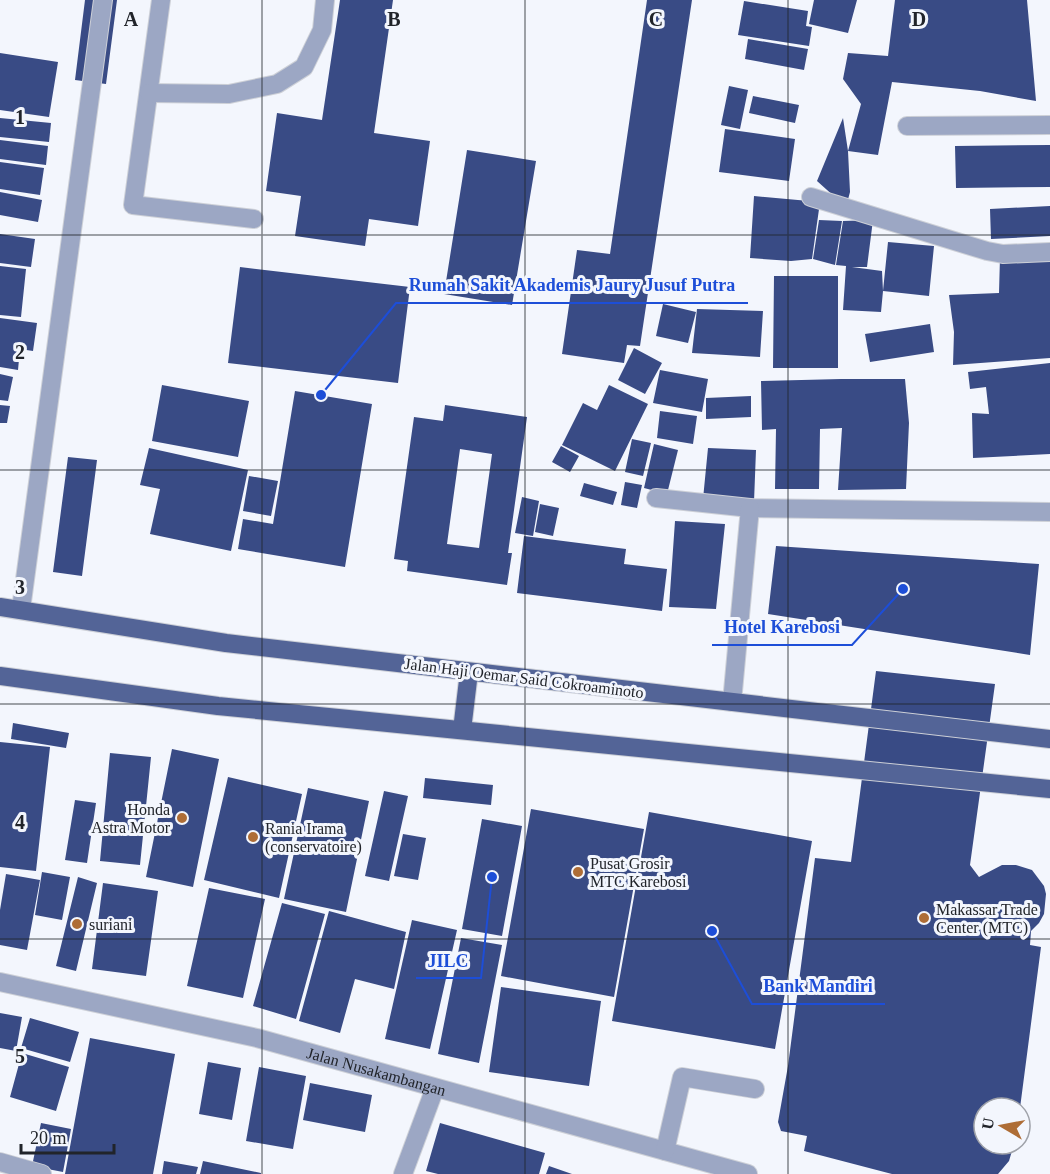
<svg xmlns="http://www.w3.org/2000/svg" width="1050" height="1174" font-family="Georgia,serif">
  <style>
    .building { fill: #394b85; fill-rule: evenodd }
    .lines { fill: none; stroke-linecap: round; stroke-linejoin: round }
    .minor-casing { stroke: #cdd0d7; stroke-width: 20 }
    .major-casing { stroke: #cdd0d7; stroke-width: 20 }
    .minor { stroke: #9ca7c4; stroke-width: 18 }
    .major { stroke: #536497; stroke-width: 18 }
    .grid { fill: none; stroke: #21242a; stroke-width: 1.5; stroke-opacity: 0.55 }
    .poi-dot { fill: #ae6d36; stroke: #f3f6fd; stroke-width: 2 }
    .labels { text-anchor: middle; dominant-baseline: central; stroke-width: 6; stroke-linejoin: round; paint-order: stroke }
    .street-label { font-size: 16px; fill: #21242a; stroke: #f3f6fd }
    .poi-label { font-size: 16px; fill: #21242a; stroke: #f3f6fd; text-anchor: start }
    .grid-label { font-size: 20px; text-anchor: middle; font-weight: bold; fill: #21242a; stroke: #f3f6fd; stroke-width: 6; stroke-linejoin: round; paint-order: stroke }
    .leader { fill: none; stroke: #1d4ed8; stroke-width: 2 }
    .callout-dot { fill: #1d4ed8; stroke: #f3f6fd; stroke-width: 2 }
    .callout-label { font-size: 18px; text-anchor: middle; font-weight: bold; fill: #1d4ed8; stroke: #f3f6fd; stroke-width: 6; stroke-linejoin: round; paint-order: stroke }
  </style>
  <rect width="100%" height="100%" fill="#f3f6fd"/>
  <!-- building -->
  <path class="building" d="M85,0H117L106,84L75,80Z
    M340,0H393L374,133L430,141L418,226L369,219L365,246L295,236L301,196L266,191L277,113L322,120Z
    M647,0H692L640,346L627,345L624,363L562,354L577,250L610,254Z
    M814,0H857L848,33L809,24Z
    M895,0H1027L1036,101L980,91L892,82L878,155L848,151L861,104L843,79L848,53L888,56Z
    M744,1L808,11L806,26L812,27L809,46L738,35Z
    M748,39L808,49L804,70L745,59Z
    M0,53L58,62L49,117L0,110Z
    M729,86L748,90L740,129L721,125Z
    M753,96L799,105L795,123L749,113Z
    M0,118L51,123L49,142L0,137Z
    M843,118L848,151L850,192L846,207L817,181Z
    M725,129L795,139L789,181L719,172Z
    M0,140L48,146L46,165L0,159Z
    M1050,145V187L956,188L955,146Z
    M467,150L536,161L512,305L444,294Z
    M0,162L44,168L40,195L0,189Z
    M0,192L42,200L38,222L0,215Z
    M754,196L820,202L812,259L791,261L750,258Z
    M1050,206V236L991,239L990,209Z
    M819,220L842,221L835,265L813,259Z
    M873,220L867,267H852L882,271L883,291L888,242L934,246L929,296L883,291L881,312L843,310L846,266L836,265L843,221Z
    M0,234L35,239L31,267L0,263Z
    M1050,256V358L953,365L954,332L949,295L999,293L1000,257Z
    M0,266L26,269L21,317L0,315Z
    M240,267L410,287L398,383L228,363Z
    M774,276H838V368H773Z
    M663,304L696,312L688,343L656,336Z
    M697,309L763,311L760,357L692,353Z
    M0,318L37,323L33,351L20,349L18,370L0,367Z
    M930,324L934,352L870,362L865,334Z
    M634,348L662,363L645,394L618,380Z
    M1050,363V454L973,458L972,413L989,414L986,387L970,389L968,372Z
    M660,370L708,379L702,412L653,403Z
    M0,374L13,377L8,401L0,400Z
    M841,379H905L909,423L906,489L838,490L842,428L820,429L819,489H775L776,429L762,430L761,381Z
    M162,385L249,401L238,457L152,441Z
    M609,385L648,404L615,471L562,445L583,403L597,410Z
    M295,391L372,404L345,567L238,549L243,519L273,524Z
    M751,396V417L706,419V398Z
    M0,405L10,406L7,423H0Z
    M445,405L527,417L508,553H512L507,585L407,571L408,561L394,559L414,417L443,421ZM460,449L492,454L479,548L447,544Z
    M660,411L697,416L693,444L657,438Z
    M632,439L651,443L643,476L625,472Z
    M654,444L678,450L667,494L644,488Z
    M561,446L579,456L570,472L552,462Z
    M149,448L248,470L231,551L150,534L160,489L140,485Z
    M708,448L756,450L754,502L703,499Z
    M68,457L97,460L82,576L53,572Z
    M249,476L278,481L271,516L243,511Z
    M625,482L642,485L637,508L621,505Z
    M584,483L617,492L613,505L580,496Z
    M522,497L539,501L533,536L515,533Z
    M540,504L559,508L553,536L535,532Z
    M675,521L725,524L716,609L669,607Z
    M524,536L626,549L624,564L667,569L662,611L517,593Z
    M776,546L1039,564L1030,655L768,614Z
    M876,671L995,684L970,865L979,877L1002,865H1016L1032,870L1044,886L1046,894L1044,914L1039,923L1031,931L1030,945L1041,947L1020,1108H984V1144H1014L1009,1161L998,1174H892L804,1151L807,1136L781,1131L778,1122L788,1066L815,858L851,862Z
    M13,723L69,733L66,748L11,739Z
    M0,742L50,747L36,871L0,867Z
    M172,749L219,759L193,887L146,877Z
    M110,753L151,757L140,865L100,861Z
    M228,777L302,794L279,898L204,880Z
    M425,778L493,785L491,805L423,798Z
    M308,788L369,801L346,912L284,899Z
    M384,791L408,796L389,881L365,876Z
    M75,800L96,803L87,863L65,860Z
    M531,809L644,829L614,997L501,976Z
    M649,812L812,841L775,1049L612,1021Z
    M482,819L522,826L502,936L462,929Z
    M403,834L426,838L418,880L394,876Z
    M42,872L70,877L62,920L35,915Z
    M6,874L40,880L27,950L0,945V910Z
    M78,877L97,883L76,971L56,966Z
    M103,883L158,891L146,976L92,969Z
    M209,888L265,899L243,998L187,986Z
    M282,903L325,914L296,1019L253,1006Z
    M329,911L406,932L394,989L355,979L340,1033L299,1021Z
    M412,920L457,930L430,1049L385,1039Z
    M461,938L502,945L479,1063L438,1054Z
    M501,987L601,1001L589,1086L489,1072Z
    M0,1013L22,1017L16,1051L0,1048Z
    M30,1018L79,1032L70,1062L21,1048Z
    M90,1038L175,1054L153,1174H65Z
    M22,1053L69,1067L56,1111L10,1097Z
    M208,1062L241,1068L232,1120L199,1114Z
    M259,1067L306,1076L293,1149L246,1141Z
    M310,1083L372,1095L365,1132L303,1120Z
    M41,1123L71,1129L63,1172L32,1166Z
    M440,1123L545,1153L539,1174H438L426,1171Z
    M164,1161L198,1167L196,1174H162Z
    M203,1161L261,1173V1174H200Z
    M549,1166L572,1174H546Z"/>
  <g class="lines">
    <!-- minor casing -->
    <g class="minor-casing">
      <g id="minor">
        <path d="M161,0L133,205L254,219"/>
        <path d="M149,93L229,94L277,84L304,67L322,30L325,0"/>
        <path d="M907,126L1050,125"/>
        <path d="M811,197L987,251L1003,254L1050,252"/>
        <path d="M656,498L750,508L1050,512"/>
        <path d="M21,609L103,0"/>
        <path d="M732,702L750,508"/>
        <path id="s1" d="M0,982L257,1038L748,1174"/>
        <path d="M665,1151L682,1077L755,1089"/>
        <path d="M0,1162L42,1174"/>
        <path d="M403,1174L435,1088"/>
      </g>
    </g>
    <!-- major casing -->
    <g class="major-casing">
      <path id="major" d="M0,607L226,643L1050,739
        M0,676L218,706L1050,789
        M462,730L469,672"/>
    </g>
    <!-- minor -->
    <use href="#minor" class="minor"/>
    <!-- major -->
    <use href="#major" class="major"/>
  </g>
  <!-- grid -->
  <path class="grid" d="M262,0V1174M525,0V1174M788,0V1174M0,235H1050M0,470H1050M0,704H1050M0,939H1050"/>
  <!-- markers -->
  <g class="poi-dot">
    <circle cx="182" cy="818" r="6"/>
    <circle cx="253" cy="837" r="6"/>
    <circle cx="578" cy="872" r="6"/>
    <circle cx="924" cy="918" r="6"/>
    <circle cx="77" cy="924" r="6"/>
  </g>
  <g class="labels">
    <!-- street labels -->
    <g class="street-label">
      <text transform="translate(524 678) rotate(7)">Jalan Haji Oemar Said Cokroaminoto</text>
      <text stroke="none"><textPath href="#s1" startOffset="387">Jalan Nusakambangan</textPath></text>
    </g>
    <!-- poi labels -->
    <g class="poi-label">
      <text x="170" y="809" text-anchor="end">Honda<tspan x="170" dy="18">Astra Motor</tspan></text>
      <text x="265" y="828">Rania Irama<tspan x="265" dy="18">(conservatoire)</tspan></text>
      <text x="590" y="863">Pusat Grosir<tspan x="590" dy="18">MTC Karebosi</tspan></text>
      <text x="936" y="909">Makassar Trade<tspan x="936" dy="18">Center (MTC)</tspan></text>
      <text x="89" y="924">suriani</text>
    </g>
  </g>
  <g class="grid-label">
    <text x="131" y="26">A</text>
    <text x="394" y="26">B</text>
    <text x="656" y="26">C</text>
    <text x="919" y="26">D</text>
    <text x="20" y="124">1</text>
    <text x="20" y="359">2</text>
    <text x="20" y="594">3</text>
    <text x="20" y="829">4</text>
    <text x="20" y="1063">5</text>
  </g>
  <!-- callouts -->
  <path class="leader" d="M321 395L396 303H748M903 589L852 645H712M492 877L481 978H416M712 931L752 1004H885"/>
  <g class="callout-dot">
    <circle cx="321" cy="395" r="6"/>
    <circle cx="903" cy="589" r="6"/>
    <circle cx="492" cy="877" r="6"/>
    <circle cx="712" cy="931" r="6"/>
  </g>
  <g class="callout-label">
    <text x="572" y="291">Rumah Sakit Akademis Jaury Jusuf Putra</text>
    <text x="782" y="633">Hotel Karebosi</text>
    <text x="448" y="967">JILC</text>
    <text x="818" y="992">Bank Mandiri</text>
  </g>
  <!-- north arrow -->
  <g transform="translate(1002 1126) rotate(280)"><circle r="28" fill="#f3f6fd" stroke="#9fa2a9" stroke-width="1.5"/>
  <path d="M0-4.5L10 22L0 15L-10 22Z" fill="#ae6d36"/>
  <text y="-9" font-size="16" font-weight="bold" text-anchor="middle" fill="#21242a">U</text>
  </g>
  <!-- scale -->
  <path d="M21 1144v9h93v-9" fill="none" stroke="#21242a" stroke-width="3"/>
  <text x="30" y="1144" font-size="18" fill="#21242a" stroke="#f3f6fd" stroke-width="4.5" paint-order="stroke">20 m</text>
</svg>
